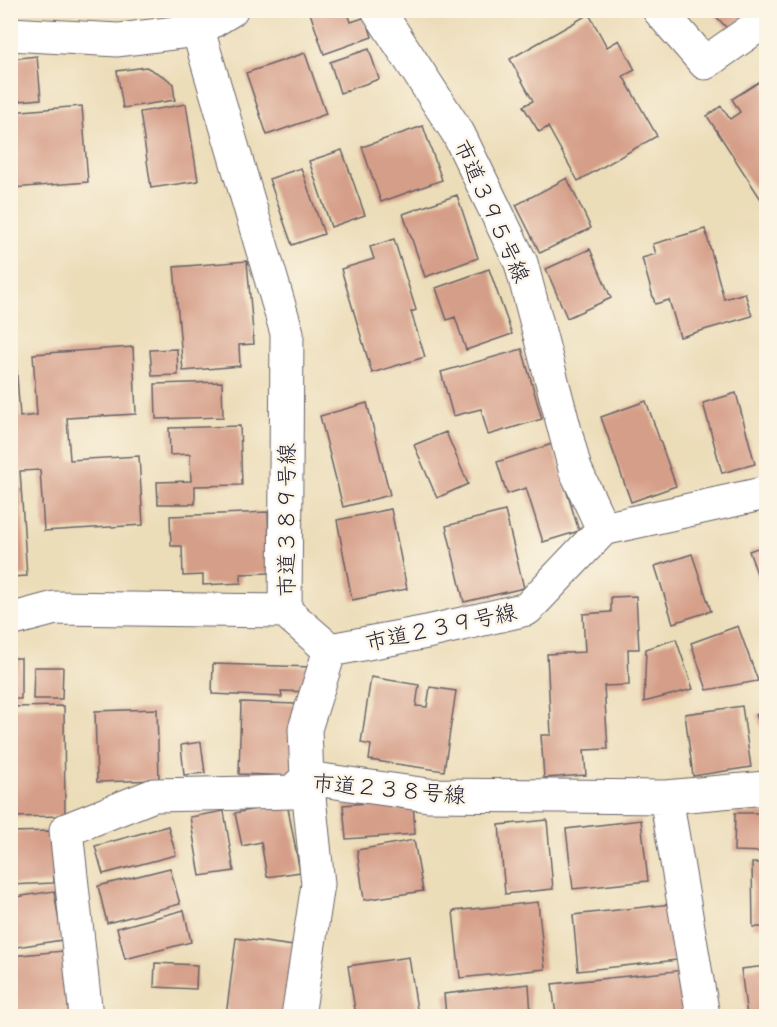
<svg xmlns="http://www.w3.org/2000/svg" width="777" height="1027" font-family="Itim,'Klee One',sans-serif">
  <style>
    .building { fill: #d59e88 }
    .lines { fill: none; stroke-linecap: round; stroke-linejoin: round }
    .minor-casing { stroke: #696367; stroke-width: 35 }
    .minor { stroke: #fff; stroke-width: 33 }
    .labels { text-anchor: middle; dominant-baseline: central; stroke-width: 5; stroke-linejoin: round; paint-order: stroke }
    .street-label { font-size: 22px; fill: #22223b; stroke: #fcf5e5 }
  </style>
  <rect width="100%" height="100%" fill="#fcf5e5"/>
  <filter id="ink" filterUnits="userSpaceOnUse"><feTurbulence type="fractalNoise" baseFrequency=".0167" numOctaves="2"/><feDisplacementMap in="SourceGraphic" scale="12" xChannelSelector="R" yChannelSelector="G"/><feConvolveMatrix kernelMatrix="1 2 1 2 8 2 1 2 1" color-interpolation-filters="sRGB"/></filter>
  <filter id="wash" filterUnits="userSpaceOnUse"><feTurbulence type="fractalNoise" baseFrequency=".008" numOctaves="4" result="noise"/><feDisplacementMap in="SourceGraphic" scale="24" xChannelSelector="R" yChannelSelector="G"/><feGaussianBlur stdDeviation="1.35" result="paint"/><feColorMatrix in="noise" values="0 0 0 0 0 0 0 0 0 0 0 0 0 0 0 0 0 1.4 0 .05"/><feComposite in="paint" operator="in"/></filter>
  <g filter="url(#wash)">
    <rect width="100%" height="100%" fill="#ecddb9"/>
    <g id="blocks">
      <!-- building -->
      <path class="building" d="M309,10H347L351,22L366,17L372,37L324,54Z
        M718,10H764L735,37L714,14Z
        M589,14L607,47L619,40L635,70L623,76L657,136L578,181L548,127L539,132L523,106L533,101L510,59Z
        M369,49L379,79L340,93L330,62Z
        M305,53L326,114L267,135L246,73Z
        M37,56L41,99L10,102V59Z
        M146,67L165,77L173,84L175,100L123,108L117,71Z
        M762,80L766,87V207L707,116L721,106L730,119L740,112L732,99Z
        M186,104L198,181L151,188L140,112Z
        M82,106L88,182L13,188V179H10V112Z
        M423,126L442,180L381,202L362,147Z
        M342,150L365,215L331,227L309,161Z
        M301,168L324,234L292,245L269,179Z
        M567,178L591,228L540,253L516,205Z
        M457,195L478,258L425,277L403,214Z
        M705,229L724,299L745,293L752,316L680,337L669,300L655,304L642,258L656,254L653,244Z
        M394,239L416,310L411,312L425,357L372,373L341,269L374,259L370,247Z
        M590,249L611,298L567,318L546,269Z
        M247,261L254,344L239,345L240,366L183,371L174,267Z
        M489,269L512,334L466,350L455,317L447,320L436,288Z
        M133,347L136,414L67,418L70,460L139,456L143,525L44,531L40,470L20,471L27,576L10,577V348H15L20,417L37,415L33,354Z
        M177,349L178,375L152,376L150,350Z
        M522,349L542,419L488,435L481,409L453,416L441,372Z
        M222,382L223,417L156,419L155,384Z
        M736,393L755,464L722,473L703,403Z
        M646,401L676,486L631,502L601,417Z
        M367,403L390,495L343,507L320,416Z
        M240,426L242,485L195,486V504H158L157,482L191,481L190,454L170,455L169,428Z
        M446,432L468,484L437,498L414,445Z
        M552,444L579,531L543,542L526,488L507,494L497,462Z
        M391,509L407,589L352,600L337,520Z
        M505,511L524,588L464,602L446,526Z
        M268,512L270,573L241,574V583L203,585V575L183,576L182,546H171L170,516Z
        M766,545V599L749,551Z
        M692,554L711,611L673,623L655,566Z
        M636,596L639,649H628L629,685L604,686L608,749L584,750L586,775L544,778L541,735H551L547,654L585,652L583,614L611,612V597Z
        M738,626L758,681L707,690L691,643Z
        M676,639L693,689L644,702L646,649Z
        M10,658H21V699H10Z
        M213,664L313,667L312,692L281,691L282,697L212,694Z
        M34,667H63L62,699H33Z
        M371,677L419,685L416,706L427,707L430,687L456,691L444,771L369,760L371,745L361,743Z
        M241,702L295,704L293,776L239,774Z
        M64,706L65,816L10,817V707Z
        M742,706L751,767L693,776L685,714Z
        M157,709L159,780L97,782L95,711Z
        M766,711V739L756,715Z
        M201,742L205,773L184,775L181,745Z
        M413,799L415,834L346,839L343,805Z
        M287,803L300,872L267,877L261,842L242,846L235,813Z
        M224,811L234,871L200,876L190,817Z
        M735,813H766V852L734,851Z
        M547,820L553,889L505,894L499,825Z
        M641,820L648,881L573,889L566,829Z
        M168,826L176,855L103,874L95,846Z
        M52,831L54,883L10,885V832Z
        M414,840L423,891L364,900L357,850Z
        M752,863H766V927H753Z
        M170,868L180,904L107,923L98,886Z
        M54,891L62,940L10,948V898Z
        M538,902L545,969L460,978L453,911Z
        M671,904L677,960L578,971L573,915Z
        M184,910L191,942L125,959L117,928Z
        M236,938L293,946L283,1016H226Z
        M63,951L69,1016H10V956Z
        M409,957L418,1016H356L348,966Z
        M155,963L197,965L196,989L154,987Z
        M766,966V1016H747L741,969Z
        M685,970L690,1016H556L552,984Z
        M529,984L531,1016H446L444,994Z"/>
    </g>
  </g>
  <g filter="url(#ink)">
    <use href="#blocks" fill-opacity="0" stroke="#696367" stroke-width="1.5"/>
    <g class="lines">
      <!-- minor casing -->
      <g class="minor-casing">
        <path id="minor" d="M190,10L198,30L287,333L285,611L330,650L305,729L307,778L318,884L298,1016
          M378,10L458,133L521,263L575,469L603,529
          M659,10L705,63L766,20
          M10,34L118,40L198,30L231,10
          M10,620L55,608L285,611
          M330,650L427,632L527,609L603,529L766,493
          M666,797L703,1016
          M86,1016L66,830L154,795L292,792L307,778L428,795L666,797L766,788"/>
      </g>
      <!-- minor -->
      <use href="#minor" class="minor"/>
    </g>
  </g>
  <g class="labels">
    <!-- street labels -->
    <g class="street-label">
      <text transform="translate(492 211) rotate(66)">市道３９５号線</text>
      <text transform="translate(286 520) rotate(-90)">市道３８９号線</text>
      <text transform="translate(441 627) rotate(-12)">市道２３９号線</text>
      <text transform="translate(389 789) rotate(5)">市道２３８号線</text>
    </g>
  </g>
  <!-- margin -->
  <rect width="777" height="1027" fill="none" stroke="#fcf5e5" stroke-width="36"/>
</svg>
